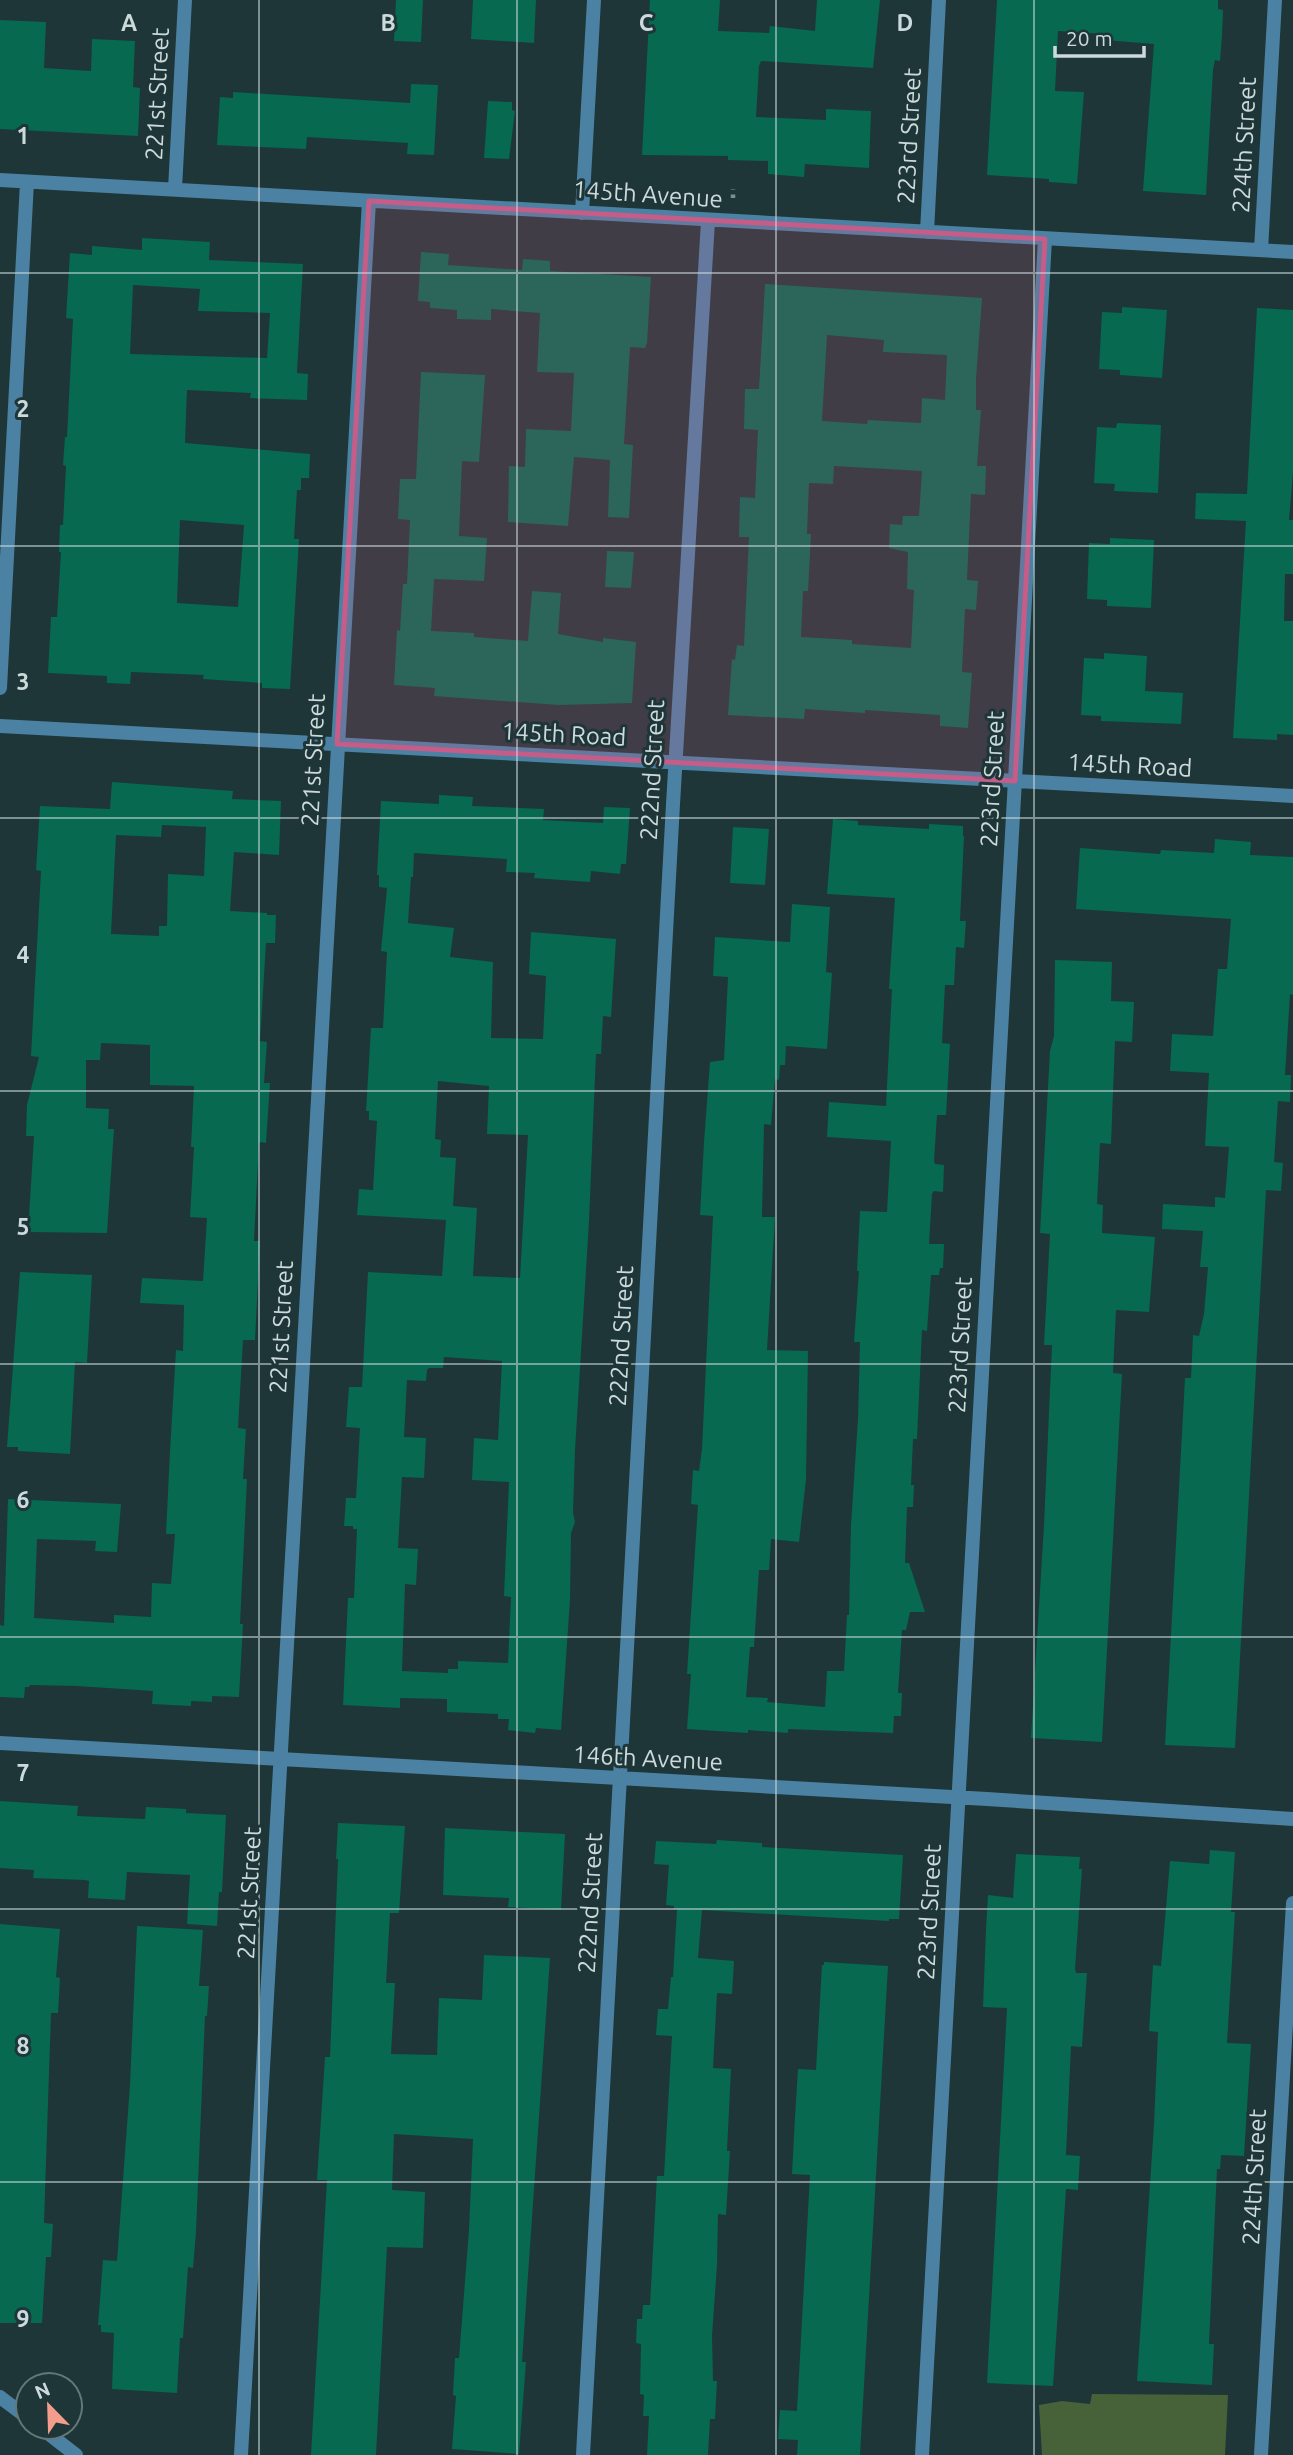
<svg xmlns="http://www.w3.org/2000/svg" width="1293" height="2455" font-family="Ubuntu,sans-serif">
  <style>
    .green { fill: #476138 }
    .building { fill: #066950; fill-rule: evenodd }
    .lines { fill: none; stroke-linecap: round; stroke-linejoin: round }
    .path { stroke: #7c8f91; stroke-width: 4.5; stroke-dasharray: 3.5 5; stroke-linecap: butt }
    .minor { stroke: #4b81a3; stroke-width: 14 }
    .marked { fill: #c65c88; fill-opacity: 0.2; stroke: #c65c88; stroke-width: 5; stroke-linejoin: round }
    .grid { fill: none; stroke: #ccdadc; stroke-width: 2; stroke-opacity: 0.55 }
    .labels { text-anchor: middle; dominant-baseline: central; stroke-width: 6; stroke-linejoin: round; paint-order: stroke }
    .street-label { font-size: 24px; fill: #ccdadc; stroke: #1e3638 }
    .grid-label { font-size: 23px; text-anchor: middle; font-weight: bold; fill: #ccdadc; stroke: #1e3638; stroke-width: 6; stroke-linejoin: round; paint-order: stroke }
  </style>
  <rect width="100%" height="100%" fill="#1e3638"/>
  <!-- green -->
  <path class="green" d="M1092,2394L1228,2395L1225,2455H1042L1039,2405L1062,2401L1090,2404Z"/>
  <!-- building -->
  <path class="building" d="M396,0H423L421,42L394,41Z
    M473,0H536L534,43L471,39Z
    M650,0H720L718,31L769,33L770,26L815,31L817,0H880L873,68L761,61L759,66L756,117L826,120V109L871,111L869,168L805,164L804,177L768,174V161L728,160V156L642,155Z
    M997,0H1218V9L1223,10L1222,35L1220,61L1215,60L1213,70L1206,195L1143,191L1154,44L1105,40V34L1058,31L1055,91L1084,92L1077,184L1049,182V179L987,175Z
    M0,20L46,22L44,68L91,71L92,39L135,41L133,87L140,88L138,136L0,129Z
    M411,84L438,85L434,155L407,154L408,143L307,137L306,149L217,145L220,97L233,98V92L410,103Z
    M488,101L512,102V110L515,111L509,159L484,158Z
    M142,238L210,242L209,260L303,264L297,373L308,374L307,400L250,398L251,393L187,390L185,443L310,454L309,478H301V490H297L294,539H299L290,689L262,688V683L203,679L204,675L131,672L130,684L107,683V676L48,673L51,617H57L61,552H59L60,525H63L66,466L63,465L65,437H67L73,319L66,318L70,253L92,255V246L142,250ZM133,285L200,289L198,311L270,313L267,358L130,354ZM180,520L244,525L238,607L177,603Z
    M421,252L449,254L448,265L522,270L523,259L550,261V271L651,277L647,343L645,348L630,347L624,444L633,445L629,518L608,517L610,460L574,457L568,526L508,522L509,466L525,467L526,429L571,431L574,373L537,372L540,313L491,309V320L457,319V310L430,308V302L418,301Z
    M765,284L982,298L976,379V410H981L977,466H986L985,495L971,494L967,580L978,581L976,610L965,609L962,672L972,673L968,728L940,726V715L865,710V713L805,709L804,719L728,715L732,659L735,660L737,645L744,646L749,537H739L740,497L755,498L758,430L744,429L745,389H759ZM827,335L884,340L883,352L947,355L945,400L922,398L921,423L868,420L867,424L822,421ZM834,466L922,471L919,516H903L902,525L890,524L889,548L908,552L907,589L914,590L911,648L852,644V640L801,637L803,591H808L811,534H807L809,483L833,484Z
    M1122,307L1167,310L1162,378L1120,375V370L1099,369L1102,312L1122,313Z
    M1257,308L1293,310V472L1289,520H1293V574H1285L1284,621H1293V735L1277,734V740L1233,738L1246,521L1195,519L1196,493L1247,494Z
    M421,372L485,375L479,462L462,461L459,536L487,538L484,581L434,579L431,631L474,633V637L528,641L532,591L561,593L558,634L603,642V638L636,642L632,703L559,705L434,696L435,688L394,685L397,630L400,631L403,584H407L410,520L398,519L400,479H416Z
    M1117,423L1161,425L1158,493L1114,491L1115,484L1094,483L1097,427L1116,428Z
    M1110,538L1154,540L1151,608L1107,606V600L1087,599L1089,543L1110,544Z
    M607,551L634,552L631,588L605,587Z
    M1104,653L1147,656L1145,691L1183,693L1181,724L1101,721V716L1081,715L1084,658L1104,659Z
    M112,782L233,791L232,799L281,801L279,855L234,852L230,911L267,913V915H276L275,943H266L260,1041L267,1042L264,1083H270L266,1143L259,1142L254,1241H260L255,1340H243L238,1428L246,1429L243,1479H247L240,1624H243L239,1697L212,1696V1702L191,1701V1706L152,1704L153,1691L77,1686L30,1685L29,1687H25L24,1698L0,1697V1625L4,1626L8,1499L121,1504L117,1552L95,1551L96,1541L37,1539L34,1618L114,1623V1615L151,1617L152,1583L171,1584L175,1534H166L170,1451L176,1350L183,1351L184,1305L140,1303L142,1278L203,1281L207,1218L190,1217L194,1147H191L194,1086L150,1085V1045L101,1043L100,1060H86V1108L109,1109L108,1129H114L107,1233L28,1232L34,1136H26L27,1105L39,1057L31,1056L41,871L36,870L40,806L110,809ZM162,825L206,827L204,876L168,874L167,926H159V936L111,934L116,835L161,837Z
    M439,795L473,797L472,806L544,809L543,820L603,823L604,807L630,808L626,864H621L620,874L591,871L590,882L534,878L535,873L506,872L507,859L414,853L413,877H411L408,923L454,928L450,957L493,962L491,1038L543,1039L546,976L529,974L531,932L616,939L611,1017L603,1016L601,1054H596L589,1221L575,1450L573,1513L575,1522L571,1533L570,1600L561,1730L536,1728L535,1733L508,1730L509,1719H498V1714L447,1712V1699L400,1698V1708L343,1705L348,1598H354L357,1529H353V1526H344L346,1498H356L360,1428L346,1427L349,1387H362L368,1272L442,1276L446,1220L357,1215L359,1189L373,1190L377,1121L369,1120V1111H366L371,1028H383L387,952L381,951L387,888L379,887V875H377L381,801L439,804ZM438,1081L489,1086L487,1134L528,1135L520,1278L473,1276L477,1208L453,1206L456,1158L440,1157L441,1140L435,1139ZM444,1357L502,1361L498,1440L474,1438L472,1480L509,1482L504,1596L511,1597L508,1663L458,1661V1669H448V1673L402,1671L405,1584L416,1585L418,1549L398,1548L402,1477L424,1478L426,1438L404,1437L407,1380L426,1381L427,1370L429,1368H443Z
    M833,819L858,821V825L929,829V824L963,826V836H964L960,921H966L964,948L956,947L954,985H945L942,1043L950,1044L946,1115H937L934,1161L935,1164L944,1165L943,1192L934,1191L932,1194L929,1244H944L943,1268H940L939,1275H931L927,1331L922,1330L917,1439H913L911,1485H914L913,1507H907L905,1563H909L925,1612H910L906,1630H902L898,1693H902L901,1716H894L893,1733L788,1729V1733L748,1730V1733L687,1729L691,1674H687L698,1505L691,1504L693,1470L699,1471L702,1449L713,1216L700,1215L704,1142L710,1062L724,1060L728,977L713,976L715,937L790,942L792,904L830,907L826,972L832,973L827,1049L786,1046L785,1065H780L779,1080L775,1079L771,1125L764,1124L762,1217H775L767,1350L808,1351L806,1479L799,1542L771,1539L769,1570H759L754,1647H750L746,1697L768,1698L767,1702L825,1707L827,1671H844L847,1615H849L851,1525L858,1419L860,1342H854L859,1271H857L860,1211L887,1212L891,1141L827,1137L829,1102L886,1106L892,989H889L895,898L827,894Z
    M733,827L769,829L765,885L730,883Z
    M1215,839L1251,842L1250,855L1293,857V995L1290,994L1285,1075H1291L1290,1102L1278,1101L1274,1162L1283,1163L1281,1191L1266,1190L1235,1748L1165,1745L1185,1378H1191L1193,1335L1199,1336L1204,1314L1208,1267H1200L1203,1231L1162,1229L1163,1204L1215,1207V1197L1225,1198L1229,1147L1205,1146L1209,1073L1170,1071L1172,1034L1213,1036L1218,969H1227L1231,919L1076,909L1080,848L1160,854L1161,850L1214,853Z
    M1055,960L1112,962L1111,1001L1134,1002L1132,1042L1115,1041L1111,1144L1100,1143L1097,1204L1103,1205L1102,1233L1155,1237L1149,1312L1116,1310L1113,1373L1122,1374L1102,1742L1031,1738L1044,1525L1052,1345H1044L1050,1234L1040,1233L1050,1051L1054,1036Z
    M20,1272L92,1275L87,1363L75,1362L70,1454L18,1451V1447H7Z
    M0,1801L78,1806L77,1816L145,1819L146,1807L186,1809V1813L226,1815L222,1892H219L217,1926L187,1924L190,1875L127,1872L125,1900L88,1898L89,1881L85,1880L33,1878L34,1870L0,1868Z
    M338,1823L405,1826L399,1913H390L386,1983H395L391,2054L437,2055L439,1998L482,2000L484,1955L550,1958L522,2362H526L519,2454L452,2449L456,2396L453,2395L455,2358H459L469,2230L473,2139L394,2134L392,2190L425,2192L423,2248L387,2247L376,2455H311L327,2180H317L325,2057H330L338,1859H336Z
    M445,1828L565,1834L561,1910L508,1907L509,1898L443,1895Z
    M717,1840L762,1843V1847L903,1855L899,1919H889V1921L702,1910L698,1958L734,1961L732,1994L717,1993L713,2068L731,2069L727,2151H730L726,2215L718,2214L717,2265L712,2336L713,2381H717L715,2419H710L708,2455H647L649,2416H643L644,2395L640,2394L641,2344L636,2343L637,2319H642L643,2305H650L657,2176H664L672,2036L656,2035L658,2009H668L671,1977H673L677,1909H674V1906L666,1905L669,1865L654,1864L656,1841L716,1844Z
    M1210,1850L1235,1852L1231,1912H1235L1227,2043L1251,2044L1244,2156L1221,2155L1220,2169H1217L1209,2344H1214L1212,2385L1137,2381L1154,2124L1158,2032L1149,2031L1153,1965L1161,1966L1170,1861L1209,1864Z
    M1016,1854L1080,1857L1079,1869H1082L1075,1969L1076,1973H1087L1082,2047L1071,2046L1066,2155L1080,2156L1078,2190L1066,2189L1053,2386L987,2383L1007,2008L983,2007L986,1929L988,1895L1013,1898Z
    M0,1924L60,1929L56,1977L60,1978L58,2013H51L44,2223L53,2224L51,2257H46L42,2323H0Z
    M137,1926L203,1930L199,1986H209L207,2016H205L196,2232L193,2268L188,2267L183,2338H180L177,2393L112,2389L114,2333L101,2332V2325H98L103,2260L117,2261L130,2085Z
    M824,1962L888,1966L860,2455H797L798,2440L778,2439L780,2410L797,2411L810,2175L792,2174L795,2117L798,2069L816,2070L822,1965H824Z"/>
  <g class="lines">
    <!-- path -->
    <path class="path" d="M733,198V189"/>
    <!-- minor -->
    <path class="minor" d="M0,180L1293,252
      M175,189L185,0
      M582,213L594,0
      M927,232L939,0
      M1261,250L1275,0
      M0,688L27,182
      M0,726L1293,796
      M0,1743L987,1799L1293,1819
      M0,2397L28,2418
      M40,2427L76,2455
      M241,2455L369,201
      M583,2455L673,804L708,221
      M922,2455L1045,239
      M1261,2455L1293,1903"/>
  </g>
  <!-- marked area -->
  <path class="marked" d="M369,201L1045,239L1015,781L337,744Z"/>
  <!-- grid -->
  <path class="grid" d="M259,0V2455M517,0V2455M776,0V2455M1034,0V2455M0,273H1293M0,546H1293M0,818H1293M0,1091H1293M0,1364H1293M0,1637H1293M0,1909H1293M0,2182H1293"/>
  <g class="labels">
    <!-- street labels -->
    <g class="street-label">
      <text transform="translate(157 94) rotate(-87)">221st Street</text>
      <text transform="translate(909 136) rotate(-87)">223rd Street</text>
      <text transform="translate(1244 145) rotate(-87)">224th Street</text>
      <text transform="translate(648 194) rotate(4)">145th Avenue</text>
      <text transform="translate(564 734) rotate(3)">145th Road</text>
      <text transform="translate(313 760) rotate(-87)">221st Street</text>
      <text transform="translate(1130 765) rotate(3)">145th Road</text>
      <text transform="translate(652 770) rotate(-87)">222nd Street</text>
      <text transform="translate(992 779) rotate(-87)">223rd Street</text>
      <text transform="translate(281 1327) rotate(-87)">221st Street</text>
      <text transform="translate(621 1336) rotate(-87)">222nd Street</text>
      <text transform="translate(960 1345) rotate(-87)">223rd Street</text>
      <text transform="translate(648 1758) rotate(3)">146th Avenue</text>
      <text transform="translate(249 1893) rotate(-87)">221st Street</text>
      <text transform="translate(590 1903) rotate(-87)">222nd Street</text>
      <text transform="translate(929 1912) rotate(-87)">223rd Street</text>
      <text transform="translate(1254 2177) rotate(-87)">224th Street</text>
    </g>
  </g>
  <g class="grid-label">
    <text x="129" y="31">A</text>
    <text x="388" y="31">B</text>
    <text x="646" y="31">C</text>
    <text x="905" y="31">D</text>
    <text x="23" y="144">1</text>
    <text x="23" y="417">2</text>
    <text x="23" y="690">3</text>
    <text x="23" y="963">4</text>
    <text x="23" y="1235">5</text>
    <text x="23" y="1508">6</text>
    <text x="23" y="1781">7</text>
    <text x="23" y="2054">8</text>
    <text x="23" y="2327">9</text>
  </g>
  <!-- north arrow -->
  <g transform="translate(49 2406) rotate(337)"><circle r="33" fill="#1e3638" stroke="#64787a" stroke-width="2"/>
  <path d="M0-5L12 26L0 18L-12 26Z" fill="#f49d8c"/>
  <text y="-10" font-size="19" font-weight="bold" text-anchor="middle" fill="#ccdadc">N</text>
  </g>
  <!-- scale -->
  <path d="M1055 46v10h89v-10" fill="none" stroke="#ccdadc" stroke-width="3.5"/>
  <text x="1066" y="46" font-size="21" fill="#ccdadc" stroke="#1e3638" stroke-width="5" paint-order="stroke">20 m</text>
</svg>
